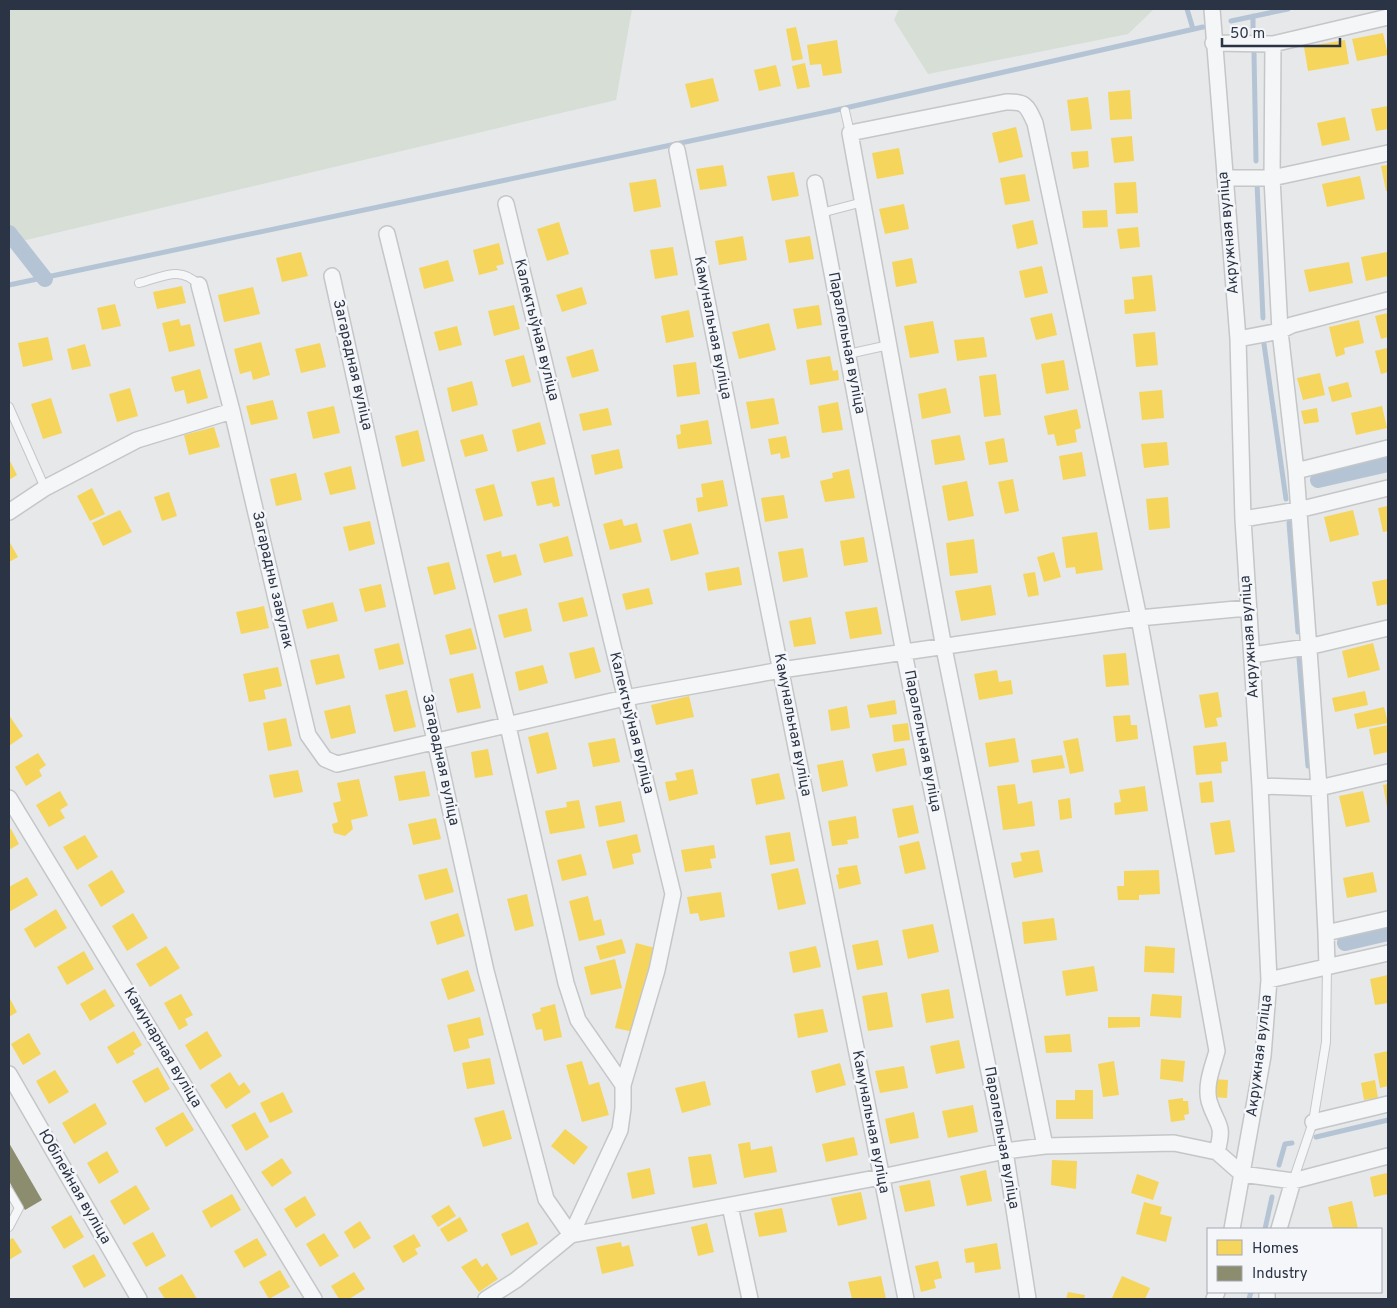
<svg xmlns="http://www.w3.org/2000/svg" width="1397" height="1308" font-family="Overpass,sans-serif">
  <style>
    .green { fill: #d6ded6 }
    .homes { fill: #f6d55c }
    .industry { fill: #8c8c6e }
    .lines { fill: none; stroke-linecap: round; stroke-linejoin: round }
    .stream { stroke: #b4c4d5; stroke-width: 5 }
    .canal { stroke: #b4c4d5; stroke-width: 16 }
    .service-casing { stroke: #c4c6c8; stroke-width: 10 }
    .minor-casing { stroke: #c4c6c8; stroke-width: 18 }
    .service { stroke: #f5f6f7; stroke-width: 8 }
    .minor { stroke: #f5f6f7; stroke-width: 15 }
    .labels { text-anchor: middle; dominant-baseline: central; stroke-width: 5; stroke-linejoin: round; paint-order: stroke }
    .street-label { font-size: 15px; fill: #2b3445; stroke: #f4f6f9 }
  </style>
  <rect width="100%" height="100%" fill="#e6e8ea"/>
  <!-- green -->
  <path class="green" d="M9,9H632L616,100L9,244Z
    M899,9H1154L1128,34L928,74L894,20Z"/>
  <!-- homes -->
  <path class="homes" d="M796,27L803,59L792,61L786,29Z
    M1383,33L1388,55L1357,61L1352,39Z
    M837,40L842,73L823,76L821,64L810,65L807,45Z
    M1345,40L1349,64L1308,71L1304,47Z
    M805,63L810,87L797,89L792,66Z
    M776,65L781,86L759,91L754,70Z
    M713,78L719,101L691,108L685,84Z
    M1130,90L1132,119L1110,120L1108,92Z
    M1088,97L1092,129L1071,131L1067,100Z
    M1388,106V129L1376,131L1371,109Z
    M1345,117L1350,140L1322,146L1317,123Z
    M1016,127L1023,157L999,163L992,133Z
    M1132,136L1134,161L1114,163L1111,138Z
    M899,148L904,174L877,179L872,153Z
    M1088,151L1089,167L1073,169L1071,152Z
    M723,165L727,186L700,190L696,169Z
    M1388,165V191H1386L1381,166Z
    M794,172L799,196L772,201L767,176Z
    M1025,174L1030,201L1005,205L1000,178Z
    M1360,176L1365,199L1327,207L1322,184Z
    M656,179L661,207L634,212L629,183Z
    M1136,182L1138,213L1116,214L1114,183Z
    M904,204L909,229L885,234L879,209Z
    M1107,210L1108,227L1083,228L1082,211Z
    M1033,220L1038,244L1017,249L1012,225Z
    M559,222L569,254L547,261L537,229Z
    M1138,227L1140,247L1120,249L1117,229Z
    M743,236L747,260L719,265L715,241Z
    M810,236L814,259L789,263L785,240Z
    M499,243L504,264L496,266L498,270L479,275L473,250Z
    M673,247L678,275L655,279L650,250Z
    M301,252L308,276L282,282L276,258Z
    M1387,252L1388,276L1366,281L1361,257Z
    M912,258L917,283L896,287L892,262Z
    M448,260L454,281L424,289L419,268Z
    M1349,262L1353,283L1309,292L1304,270Z
    M1042,266L1048,293L1025,298L1019,271Z
    M1152,275L1156,311L1125,314L1124,300L1134,299L1132,277Z
    M182,286L186,303L157,309L153,292Z
    M253,287L260,314L224,322L218,295Z
    M582,287L587,304L562,312L556,295Z
    M115,304L121,326L102,330L97,308Z
    M514,305L520,329L494,336L488,311Z
    M819,305L822,325L797,329L793,309Z
    M689,310L694,337L666,343L661,316Z
    M1052,313L1057,335L1036,340L1030,318Z
    M1388,313V337L1381,339L1375,316Z
    M179,319L181,326L190,324L195,346L169,352L162,323Z
    M1359,320L1364,343L1344,348L1345,354L1336,357L1329,327Z
    M933,321L939,353L910,358L904,326Z
    M769,323L776,350L739,359L732,332Z
    M457,326L462,345L439,351L434,332Z
    M1155,332L1158,365L1136,367L1133,334Z
    M48,337L53,360L23,367L18,343Z
    M984,337L987,357L957,361L954,340Z
    M261,342L270,375L253,380L251,371L240,374L234,349Z
    M320,343L326,367L301,373L295,349Z
    M85,344L91,366L72,370L67,349Z
    M1387,348L1388,372L1381,374L1375,351Z
    M593,349L599,371L572,378L566,357Z
    M524,355L531,382L512,387L505,360Z
    M830,356L833,371L838,370L839,380L810,385L806,360Z
    M1064,360L1069,390L1046,394L1041,364Z
    M696,362L700,394L677,397L673,365Z
    M200,369L208,398L187,404L184,390L175,392L171,377Z
    M1320,373L1325,395L1303,400L1297,378Z
    M996,374L1001,415L984,417L979,376Z
    M472,381L478,405L452,412L447,388Z
    M1348,382L1352,397L1332,402L1328,387Z
    M130,388L138,416L117,422L109,394Z
    M946,388L951,413L922,419L918,394Z
    M1162,390L1164,418L1142,420L1139,392Z
    M51,398L62,433L43,439L31,404Z
    M774,398L779,424L751,429L746,402Z
    M273,400L278,419L251,425L246,406Z
    M838,402L843,430L822,433L818,406Z
    M334,406L340,433L313,439L307,412Z
    M1382,406L1387,428L1356,435L1351,413Z
    M608,408L612,425L583,431L579,414Z
    M1317,408L1319,422L1304,424L1301,411Z
    M1077,409L1081,428L1075,430L1077,442L1057,446L1054,434L1048,435L1044,416Z
    M708,420L712,444L678,449L676,435L681,434L680,425Z
    M540,422L546,444L517,452L512,430Z
    M214,427L220,447L189,455L184,435Z
    M418,430L425,461L402,467L395,436Z
    M483,434L488,451L465,457L460,440Z
    M960,435L965,460L935,465L931,440Z
    M786,436L790,457L781,459L780,453L771,455L768,439Z
    M1004,438L1008,462L989,465L985,442Z
    M1167,442L1169,465L1144,468L1141,444Z
    M619,449L623,468L595,475L591,455Z
    M1082,452L1086,476L1063,480L1059,456Z
    M9,459L17,475L9,480Z
    M351,466L356,489L330,495L324,473Z
    M849,469L855,498L825,502L820,481L833,478L832,473Z
    M296,473L302,500L276,506L270,479Z
    M554,477L560,506L553,507L552,503L537,506L531,482Z
    M1013,479L1019,511L1005,514L998,482Z
    M723,480L728,506L698,512L696,498L703,497L701,484Z
    M967,481L974,516L948,521L942,486Z
    M494,484L503,516L484,521L475,489Z
    M92,488L105,514L90,521L77,496Z
    M169,492L177,516L162,521L154,497Z
    M784,495L788,518L765,522L761,498Z
    M1168,497L1170,528L1149,530L1146,499Z
    M1388,506V531L1383,532L1378,508Z
    M120,510L132,532L103,546L92,523Z
    M1353,510L1359,535L1330,542L1324,517Z
    M622,519L624,526L637,523L642,542L610,550L603,524Z
    M370,521L375,544L349,551L343,527Z
    M691,523L699,554L671,561L663,530Z
    M1097,532L1103,570L1076,574L1075,567L1066,568L1062,537Z
    M568,536L573,556L544,563L539,544Z
    M864,537L868,562L844,566L840,541Z
    M974,539L978,573L950,576L946,543Z
    M9,541L18,557L9,562Z
    M803,548L808,577L783,582L778,552Z
    M501,551L502,557L516,554L522,575L494,583L486,555Z
    M1054,552L1061,577L1044,582L1037,557Z
    M449,562L456,589L434,595L427,567Z
    M739,567L742,585L708,591L705,573Z
    M1035,572L1039,595L1028,597L1023,574Z
    M1388,579V604L1377,606L1372,582Z
    M381,584L386,607L365,612L359,589Z
    M991,585L996,615L961,621L955,591Z
    M649,588L653,604L626,610L622,594Z
    M583,597L588,616L563,622L558,603Z
    M333,602L338,621L307,629L302,610Z
    M264,606L269,628L241,634L236,612Z
    M877,607L882,634L850,639L845,612Z
    M527,608L532,631L504,638L498,615Z
    M811,617L816,644L794,647L789,621Z
    M471,628L477,649L450,655L445,635Z
    M399,643L404,664L379,670L374,649Z
    M1373,643L1380,670L1348,678L1342,651Z
    M594,647L601,672L575,679L569,653Z
    M1126,653L1129,685L1106,687L1103,655Z
    M339,654L345,678L316,685L310,660Z
    M543,665L548,683L519,691L515,672Z
    M278,667L282,686L264,690L266,699L249,702L243,674Z
    M997,670L999,682L1011,680L1013,694L979,700L974,674Z
    M473,673L481,708L457,713L449,679Z
    M407,690L416,727L394,732L385,695Z
    M1365,691L1368,705L1335,712L1332,698Z
    M1218,692L1222,717L1216,718L1218,726L1205,728L1199,695Z
    M689,696L694,717L656,725L651,705Z
    M895,700L897,714L870,718L867,705Z
    M350,705L356,733L331,739L324,711Z
    M847,706L850,728L831,731L828,710Z
    M1384,707L1388,723L1357,729L1354,714Z
    M9,715L23,736L9,746Z
    M1130,715L1131,725H1137L1138,739L1116,742L1113,716Z
    M286,718L292,746L268,751L263,723Z
    M908,723L910,740L894,742L892,725Z
    M1388,725V752L1374,755L1369,729Z
    M548,732L557,769L537,774L528,737Z
    M615,738L620,762L593,767L588,743Z
    M1015,738L1019,762L989,767L985,743Z
    M1078,738L1084,771L1070,774L1063,741Z
    M1226,742L1228,761L1221,762L1222,773L1196,775L1193,746Z
    M904,748L907,765L876,772L872,754Z
    M488,749L493,775L475,778L471,752Z
    M38,753L46,765L39,770L42,776L26,786L15,767Z
    M1062,755L1065,768L1033,773L1031,760Z
    M843,760L848,786L822,792L817,765Z
    M693,769L698,794L669,801L665,782L677,780L675,773Z
    M298,770L303,792L274,798L269,775Z
    M425,771L430,796L399,801L394,776Z
    M779,773L785,799L756,805L751,779Z
    M359,779L368,816L351,820L353,829L345,836L334,833L332,824L338,822L333,803L341,801L337,783Z
    M1212,781L1214,802L1201,803L1199,783Z
    M1015,784L1018,804L1032,801L1035,826L1003,830L997,786Z
    M1388,784V807H1387L1383,785Z
    M1145,786L1148,811L1115,815L1114,803L1121,802L1119,790Z
    M60,791L68,805L60,810L65,818L49,827L36,805Z
    M1363,791L1370,822L1346,827L1339,796Z
    M1070,798L1072,818L1060,820L1058,800Z
    M579,800L585,828L550,834L545,811L567,807L566,802Z
    M621,801L625,822L599,827L595,806Z
    M913,805L919,833L898,838L892,809Z
    M856,816L859,838L847,840L848,844L832,846L828,821Z
    M436,818L441,839L413,845L408,824Z
    M1230,820L1235,852L1215,855L1210,823Z
    M11,829L19,844L9,850V830Z
    M790,832L795,861L770,865L765,836Z
    M637,834L641,852L632,854L634,864L613,869L606,841Z
    M85,835L98,857L77,870L63,847Z
    M919,841L926,869L905,874L899,846Z
    M714,845L716,858L710,859L712,868L685,872L681,850Z
    M1039,850L1043,872L1014,878L1011,863L1022,861L1020,853Z
    M581,854L587,875L562,881L557,860Z
    M857,865L861,884L839,889L836,875L839,874L838,868Z
    M447,868L454,892L425,900L418,875Z
    M798,868L806,904L778,910L771,874Z
    M112,870L125,892L101,907L88,885Z
    M1159,870L1160,894L1139,895V900H1118L1117,886H1124V871Z
    M1373,872L1377,892L1347,898L1343,878Z
    M27,877L38,895L9,912V887Z
    M721,892L725,917L700,921L698,913L690,914L687,897Z
    M527,894L534,926L515,931L507,899Z
    M588,896L594,921L601,919L605,935L579,941L569,901Z
    M56,909L67,928L35,948L24,929Z
    M133,913L148,938L127,951L112,926Z
    M458,913L465,936L437,945L430,922Z
    M1054,918L1057,940L1024,944L1022,922Z
    M933,924L939,952L908,959L902,930Z
    M622,939L626,953L600,960L596,946Z
    M878,940L883,965L857,970L852,945Z
    M636,943L655,948L634,1032L615,1028Z
    M166,946L180,968L150,987L136,964Z
    M816,946L821,967L793,973L789,952Z
    M1145,946L1175,948L1174,973L1144,972Z
    M84,951L94,969L67,985L57,967Z
    M615,959L622,988L591,995L584,967Z
    M1094,966L1098,991L1066,996L1062,971Z
    M468,970L475,991L448,1000L441,979Z
    M1388,975V1003L1375,1005L1370,979Z
    M105,989L115,1006L90,1021L80,1004Z
    M949,989L954,1018L926,1023L921,994Z
    M887,992L893,1027L868,1031L862,996Z
    M181,994L193,1015L185,1019L188,1025L179,1030L164,1003Z
    M1152,994L1182,996L1181,1018L1150,1016Z
    M9,997L17,1012L9,1017Z
    M555,1004L562,1037L544,1041L542,1029L536,1030L532,1014L541,1011L540,1008Z
    M823,1009L828,1032L798,1038L794,1014Z
    M480,1017L484,1035L468,1039L470,1048L454,1052L447,1025Z
    M1108,1017H1140V1027L1108,1028Z
    M134,1031L142,1045L133,1051L135,1054L117,1064L107,1047Z
    M207,1031L222,1056L200,1070L185,1045Z
    M29,1033L41,1054L23,1065L11,1044Z
    M1070,1034L1072,1052L1046,1053L1044,1036Z
    M959,1040L965,1068L936,1074L930,1046Z
    M1388,1051V1086L1380,1088L1374,1054Z
    M490,1058L495,1084L467,1089L462,1063Z
    M1161,1059L1185,1061L1183,1082L1160,1079Z
    M582,1061L589,1085L599,1082L609,1115L582,1122L566,1065Z
    M1114,1061L1119,1095L1103,1097L1098,1064Z
    M840,1063L846,1085L816,1093L811,1071Z
    M904,1066L908,1088L880,1093L875,1071Z
    M158,1067L170,1089L145,1103L132,1081Z
    M55,1070L69,1092L49,1104L36,1081Z
    M230,1072L239,1086L244,1082L251,1092L226,1109L210,1085Z
    M1213,1079L1228,1080L1227,1098L1212,1097Z
    M1375,1080L1378,1098L1364,1100L1361,1083Z
    M705,1081L711,1105L682,1113L675,1088Z
    M1075,1090H1093V1119H1056V1100H1075Z
    M283,1092L293,1112L270,1123L260,1103Z
    M1183,1098V1101H1188L1189,1114L1184,1115L1185,1120L1171,1122L1168,1100Z
    M95,1103L107,1124L74,1144L62,1123Z
    M973,1105L978,1132L948,1138L942,1111Z
    M504,1110L512,1139L483,1147L474,1118Z
    M183,1112L194,1130L166,1147L155,1128Z
    M255,1112L269,1137L246,1151L231,1125Z
    M914,1112L919,1138L890,1144L885,1119Z
    M565,1129L588,1147L574,1165L551,1146Z
    M854,1137L858,1155L826,1162L822,1144Z
    M750,1142L751,1150L772,1146L777,1172L744,1178L738,1144Z
    M107,1151L119,1172L99,1184L87,1163Z
    M711,1154L717,1184L693,1188L688,1157Z
    M282,1158L292,1173L272,1187L261,1172Z
    M1052,1160L1077,1161L1076,1189L1051,1185Z
    M650,1168L655,1194L632,1199L627,1173Z
    M986,1170L992,1201L967,1206L960,1176Z
    M1387,1173L1388,1194L1374,1197L1370,1177Z
    M1137,1174L1159,1182L1153,1200L1131,1193Z
    M930,1180L935,1206L905,1212L899,1186Z
    M136,1185L150,1209L124,1225L110,1201Z
    M861,1192L867,1219L838,1226L831,1198Z
    M232,1194L241,1210L211,1228L202,1211Z
    M305,1196L316,1215L296,1228L284,1209Z
    M1352,1201L1358,1229H1333L1328,1207Z
    M1144,1202L1162,1207L1160,1214L1172,1217L1166,1242L1136,1234Z
    M449,1205L456,1216L438,1227L431,1216Z
    M782,1208L787,1232L759,1237L754,1213Z
    M71,1215L84,1237L64,1249L51,1227Z
    M460,1217L468,1231L448,1242L440,1229Z
    M360,1221L371,1238L354,1249L344,1232Z
    M528,1222L538,1244L511,1256L501,1234Z
    M707,1223L714,1252L698,1256L691,1227Z
    M153,1232L166,1256L146,1267L132,1243Z
    M324,1233L339,1256L320,1267L306,1244Z
    M414,1234L421,1246L415,1249L418,1254L403,1263L393,1246Z
    M13,1238L22,1252L9,1260V1240Z
    M257,1238L267,1255L244,1268L234,1251Z
    M621,1242L622,1247L629,1245L634,1266L602,1274L596,1247Z
    M997,1243L1001,1269L975,1273L974,1262L966,1263L964,1249Z
    M94,1254L106,1276L84,1288L72,1266Z
    M476,1258L482,1267L487,1263L498,1279L479,1292L461,1267Z
    M938,1261L942,1278L934,1280L936,1288L921,1292L915,1266Z
    M280,1270L290,1287L269,1299L259,1282Z
    M354,1272L365,1289L349,1299H339L331,1286Z
    M182,1274L197,1299H165L158,1288Z
    M881,1276L886,1299H852L848,1282Z
    M1122,1276L1150,1288L1145,1299L1112,1298Z
    M1068,1292L1085,1295L1084,1299H1066Z"/>
  <!-- industry -->
  <path class="industry" d="M9,1143L42,1200L25,1210L9,1181Z"/>
  <g class="lines">
    <!-- stream -->
    <path class="stream" d="M1187,9L1193,29
      M1253,16V27
      M1231,21L1288,9
      M1254,53L1256,161
      M1257,183L1263,318
      M9,285L832,111L1203,27
      M1264,344L1286,499
      M1289,523L1298,632
      M1299,658L1308,766
      M1316,1137L1388,1120
      M1279,1165L1285,1144L1292,1143
      M1265,1229L1272,1197
      M1249,1299L1251,1292"/>
    <!-- canal -->
    <path class="canal" d="M9,233L45,279
      M1318,480L1388,464
      M1345,943L1388,933"/>
    <!-- service casing -->
    <g class="service-casing">
      <path id="service" d="M845,111L850,133
        M821,213L863,202
        M139,283C163,277 180,265 199,285
        M848,354L889,345
        M9,407L45,488
        M1293,1181L1313,1122L1326,1042L1327,967
        M9,1191L19,1208L9,1227"/>
    </g>
    <!-- minor casing -->
    <g class="minor-casing">
      <path id="minor" d="M1212,9L1238,339L1243,519L1260,786L1269,980L1263,1056L1232,1229
        M1213,43L1273,44L1388,17
        M1273,44L1272,178L1280,331L1296,471L1319,788L1326,933
        M677,150L906,1299
        M1225,178H1272L1388,153
        M815,183L904,653L1005,1151L1028,1299
        M506,204L673,894L657,970L623,1085V1108L620,1130L571,1235
        M387,234L508,726L566,983L578,1020L623,1085
        M332,276L486,971L546,1199L571,1235
        M199,285L232,411L308,735L325,759L337,764L625,698L781,670L1139,618L1247,608
        M1238,339L1280,331L1292,325L1388,300
        M1296,471L1388,448
        M9,512L45,488L137,440L232,411
        M1243,519L1298,510L1388,488
        M1252,655L1308,647L1388,628
        M1260,786L1319,788L1388,772
        M9,798L314,1299
        M1327,967L1326,933L1388,919
        M1269,980L1388,953
        M9,1074L139,1299
        M1313,1122L1388,1104
        M1045,1146L944,648L850,133L1006,102C1026,101 1027,106 1035,123L1139,618L1217,1051C1213,1066 1205,1084 1209,1101C1217,1127 1225,1122 1217,1152
        M730,1206L750,1299
        M1279,1229L1293,1181
        M486,1299L516,1280L571,1235L881,1177L1005,1151L1045,1146L1174,1143L1217,1152L1242,1174L1293,1181L1388,1156
        M1214,1299L1217,1292
        M1267,1299V1292"/>
    </g>
    <!-- service -->
    <use href="#service" class="service"/>
    <!-- minor -->
    <use href="#minor" class="minor"/>
  </g>
  <g class="labels">
    <!-- street labels -->
    <g class="street-label">
      <text transform="translate(1229 233) rotate(-95)">Акружная вуліца</text>
      <text transform="translate(712 328) rotate(79)">Камунальная вуліца</text>
      <text transform="translate(536 330) rotate(76)">Калектыўная вуліца</text>
      <text transform="translate(846 343) rotate(79)">Паралельная вуліца</text>
      <text transform="translate(352 365) rotate(77)">Загарадная вуліца</text>
      <text transform="translate(272 580) rotate(77)">Загарадны завулак</text>
      <text transform="translate(1250 637) rotate(-94)">Акружная вуліца</text>
      <text transform="translate(631 723) rotate(76)">Калектыўная вуліца</text>
      <text transform="translate(792 725) rotate(79)">Камунальная вуліца</text>
      <text transform="translate(922 741) rotate(79)">Паралельная вуліца</text>
      <text transform="translate(440 760) rotate(78)">Загарадная вуліца</text>
      <text transform="translate(162 1048) rotate(59)">Камунарная вуліца</text>
      <text transform="translate(1260 1056) rotate(-83)">Акружная вуліца</text>
      <text transform="translate(870 1122) rotate(79)">Камунальная вуліца</text>
      <text transform="translate(1001 1138) rotate(80)">Паралельная вуліца</text>
      <text transform="translate(74 1187) rotate(60)">Юбілейная вуліца</text>
    </g>
  </g>
  <!-- border -->
  <rect width="1397" height="1308" fill="none" stroke="#2b3445" stroke-width="20"/>
  <!-- legend -->
  <rect x="1207" y="1228" width="175" height="65" fill="#f4f6f9" stroke="#a4a8b1"/>
  <rect x="1217" y="1240" width="25" height="15" fill="#f6d55c" stroke="#a4a8b1"/>
  <text x="1252" y="1253" font-size="15" fill="#2b3445">Homes</text>
  <rect x="1217" y="1266" width="25" height="15" fill="#8c8c6e" stroke="#a4a8b1"/>
  <text x="1252" y="1278" font-size="15" fill="#2b3445">Industry</text>
  <!-- scale -->
  <path d="M1222 38v8h118v-8" fill="none" stroke="#2b3445" stroke-width="2.5"/>
  <text x="1230" y="38" font-size="15" fill="#2b3445" stroke="#f4f6f9" stroke-width="4" paint-order="stroke">50 m</text>
</svg>
